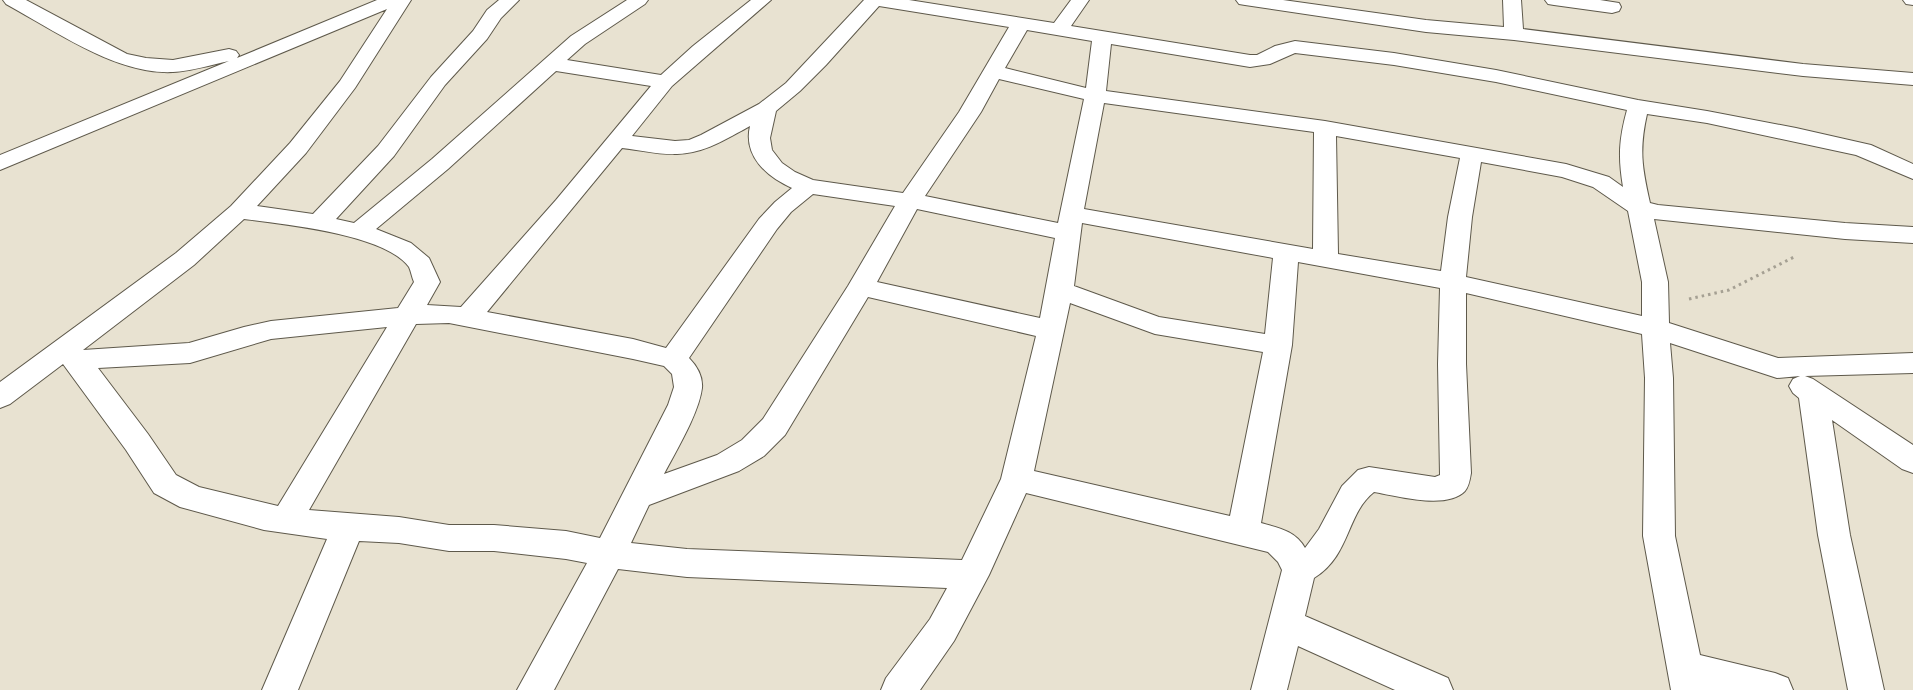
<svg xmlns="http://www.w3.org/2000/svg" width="1913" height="690" font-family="'IBM Plex Serif',serif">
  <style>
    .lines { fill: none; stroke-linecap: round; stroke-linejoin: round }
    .minor-casing { stroke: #5e594b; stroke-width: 2 }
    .path { stroke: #a5a093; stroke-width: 3; stroke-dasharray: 2.5 4; stroke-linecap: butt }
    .minor { fill: #fff; fill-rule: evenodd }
  </style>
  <rect width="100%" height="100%" fill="#e8e2d1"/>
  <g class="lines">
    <!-- minor casing -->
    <g class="minor-casing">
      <path id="minor" d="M3,0H26L127,54L146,58L173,60L229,49L236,51L239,55L237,58L377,0H411L355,88L306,153L257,206L313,214L378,146L431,77L473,31L487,10L499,0H519L501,18L487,39L445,85L394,156L336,219L354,223L432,159L571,36L627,0H648L645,4L585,44L567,60L661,75L693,46L751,0H771L672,86L632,136L675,141L689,140L701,135L759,104L786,83L864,0H909L1054,23L1071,0H1089L1071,26L1250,55H1257L1275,46L1295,41L1394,53L1496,70L1638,100L1707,111L1796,128L1871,145L1913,164V179L1856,155L1707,123L1647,114C1639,150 1642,167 1650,203L1658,205L1845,223L1913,227V243L1845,239L1654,219L1668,282L1669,323L1778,358L1913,353V373L1805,376L1813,379L1913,445V473L1902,469L1832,420L1850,535L1884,690H1848L1818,535L1799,398L1793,393L1789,386L1793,379L1800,376L1777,378L1670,343L1673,378L1675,536L1700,655L1775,673L1788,678L1793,690H1671L1643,536L1645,378L1642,334L1466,293V364L1471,473C1470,479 1469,486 1465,491C1447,510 1397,496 1374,492C1346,514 1351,555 1314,578L1305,616L1448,678L1453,690H1395L1298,646L1287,690H1251L1282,570L1278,562L1268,552L1026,493L989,575L954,641L920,690H881L886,678L930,619L947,588L687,577L618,569L554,690H517L587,563L566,559L494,551H449L399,543L359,541L298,690H262L327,539L264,530L180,507L154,493L126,450L63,364L10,404L0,408V382L176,253L231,206L290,143L340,81L387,9L0,170V155L229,61C211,65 191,71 173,72C116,75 54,30 6,4ZM879,6L1009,27L959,112L903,193L813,180L795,172L782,163L772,150L770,138L776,111L800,91L826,65ZM1027,30L1092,41L1086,88L1005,68ZM1111,44L1250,67L1270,64L1295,53L1394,65L1496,82L1627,110C1619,139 1618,157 1623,187L1609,177L1566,164L1325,121L1106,91ZM556,71L651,86L556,200L461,307L427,305L440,282L429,258L411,243L376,229L448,169ZM999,79L1084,99L1058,223L925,196L981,112ZM1104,103L1314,132L1313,249L1084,209ZM750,126C743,156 767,177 792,188L775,202L759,219L666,348L633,339L487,312L622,148C640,150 660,155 677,154C705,153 726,139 750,126ZM1336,136L1460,158L1448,217L1441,271L1338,254ZM1481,162L1562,177L1593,187L1628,211L1642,282V316L1466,277L1472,217ZM813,194L895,206L848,286L763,419L742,440L717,455L664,474C676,451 699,413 702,388C703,377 697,366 689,358L777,229L791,212ZM917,209L1055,238L1040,318L877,282ZM244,219C283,224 385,234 409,267C411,271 412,278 414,282L398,308L271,321L244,327L189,343L83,350L194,265ZM1082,223L1273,258L1265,334L1159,317L1074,286ZM1298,262L1440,288L1438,364L1440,475L1435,477L1369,467L1358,470L1342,486L1319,529L1305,548C1296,531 1279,528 1261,523L1292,345ZM868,297L1036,336L1001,479L962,560L687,549L631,543L649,505L739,471L764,456L785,435ZM1070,303L1155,334L1263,352L1230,516L1034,471ZM449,323L633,359L664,366L672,374L674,387L668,405L600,538L566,531L494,525H449L399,517L309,510L416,324ZM387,327L278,506L199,487L176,475L148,434L98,368L190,363L271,339Z
        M1236,0H1283L1426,20L1504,27L1503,0H1521L1523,29L1803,64L1913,73V85L1803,76L1514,40L1426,32L1245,5L1239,4Z
        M1545,0H1600L1619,3L1621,7L1619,11L1612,13L1554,5L1548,4Z
        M1903,0H1913V5L1906,4Z"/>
    </g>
    <!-- path -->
    <path class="path" d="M1689,299L1729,290L1796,256"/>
    <!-- minor -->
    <use href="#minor" class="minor"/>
  </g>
</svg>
